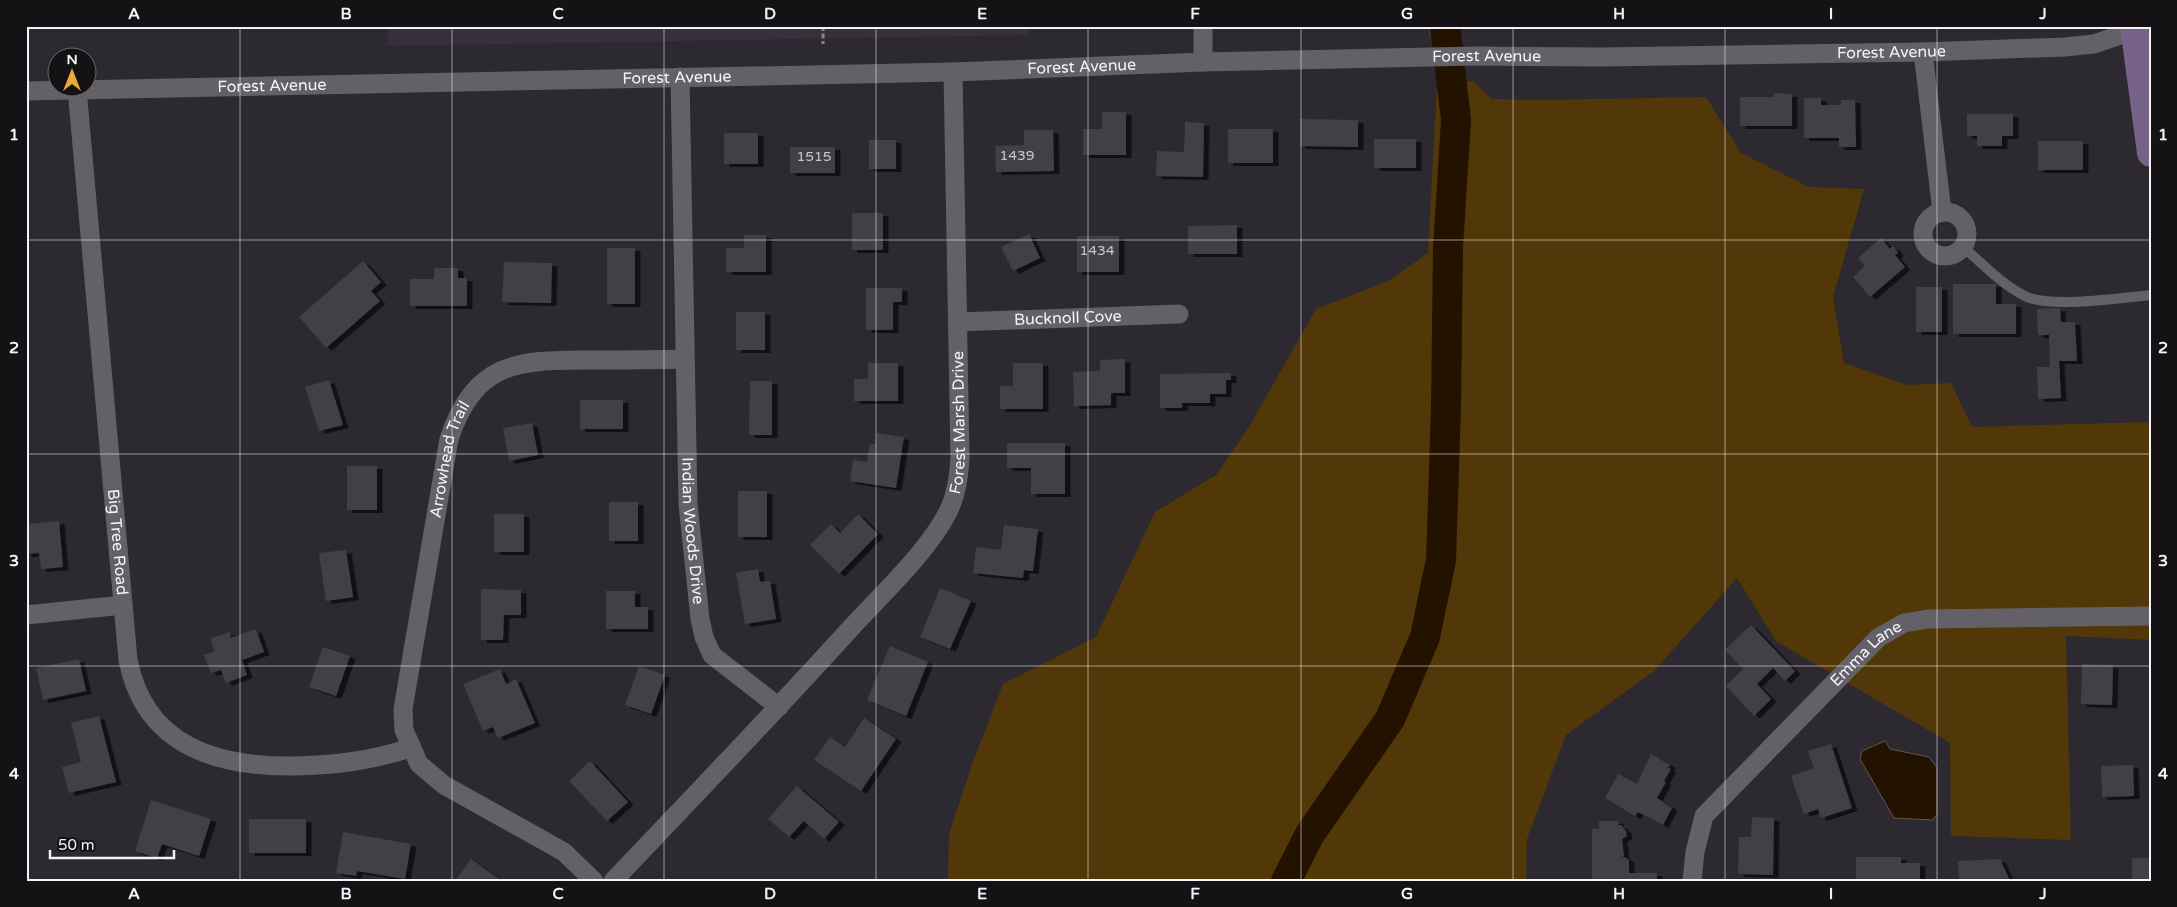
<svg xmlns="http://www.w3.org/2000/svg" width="2177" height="907" font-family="'Varela Round',sans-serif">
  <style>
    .built { fill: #37303c }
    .green { fill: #523808 }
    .water { fill: #231200; stroke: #62554a }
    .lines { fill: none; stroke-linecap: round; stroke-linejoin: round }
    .river { stroke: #231200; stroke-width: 30 }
    .building { fill: #433f46; filter: url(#shadow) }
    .path { stroke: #868389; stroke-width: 3; stroke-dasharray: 5 2.5; stroke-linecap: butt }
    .lane { stroke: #646068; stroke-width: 10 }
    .street { stroke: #646068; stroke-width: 19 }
    .secondary { stroke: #776288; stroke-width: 28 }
    .grid { fill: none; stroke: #f5f2f7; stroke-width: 1; stroke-opacity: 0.55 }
    .labels { text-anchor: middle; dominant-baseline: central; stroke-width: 4; stroke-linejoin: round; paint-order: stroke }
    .number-label { font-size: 14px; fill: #c8c5cb }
    .street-label { font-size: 16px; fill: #f5f2f7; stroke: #141215 }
    .neatline { fill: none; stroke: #f5f2f7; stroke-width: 2 }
    .grid-label { font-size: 16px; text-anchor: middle; font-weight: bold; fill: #f5f2f7 }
  </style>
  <defs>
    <filter id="shadow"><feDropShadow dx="5.5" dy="3" stdDeviation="0" flood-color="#0009"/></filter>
  </defs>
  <rect width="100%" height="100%" fill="#2c2930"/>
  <!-- built -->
  <path class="built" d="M388,26H1030V35L387,46Z"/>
  <!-- green -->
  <path class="green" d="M1429,26H1460L1459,36H1429Z
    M1473,81L1492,99L1541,100L1706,97L1741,153L1809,187L1864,189L1833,297L1844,363L1908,385L1951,383L1972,427L2151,422V640L2066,636L2071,840L1951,836L1950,743L1776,641L1737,578L1654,671L1566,735L1527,839L1526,881H948L949,834L974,759L1003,684L1096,637L1155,512L1216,475L1247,430L1316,309L1388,281L1428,253L1437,83Z"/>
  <!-- water -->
  <path class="water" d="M1885,741L1890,749L1929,757L1937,768V815L1932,820L1894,818L1860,759L1862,751Z"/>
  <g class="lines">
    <!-- river -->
    <path class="river" d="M1286,881L1310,834L1390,719L1425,637L1441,560L1446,408L1448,248L1456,120L1445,26"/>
  </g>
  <!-- building -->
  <path class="building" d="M1774,93L1792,94V126H1740V97H1774Z
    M1804,98H1821V105H1841V100H1855L1856,147H1839V138H1804Z
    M1102,112H1126V155H1083V129H1102Z
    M1967,114H2013V136H2002V146H1977V136H1967Z
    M1300,119L1358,120V147L1300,146Z
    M1185,122L1204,123L1203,177L1156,176L1157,151L1184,152Z
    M1228,129H1273V163H1228Z
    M1024,130H1053L1054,171L996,172L995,146L1024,145Z
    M724,133H758V164H724Z
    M1374,139H1416V168H1374Z
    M869,140H896V169H869Z
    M2038,141H2083V170H2038Z
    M790,147H835V173H790Z
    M852,213H883V250H852Z
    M1237,225V254H1188V226Z
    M1029,234L1040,258L1013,271L1001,247Z
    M744,235H766V272H726V248H744Z
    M1077,236H1119V272H1077Z
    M1881,238L1890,249L1893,246L1898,253L1895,255L1905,267L1870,297L1853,277L1865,266L1858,258Z
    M607,248H635V304H607Z
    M363,261L381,282L371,291L380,301L326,348L299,317Z
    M504,262L552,263L551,303L502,302Z
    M434,268H458V278H467V306H410V279H434Z
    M1953,284H1996V304H2016V334H1953Z
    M1916,287H1942V332H1916Z
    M866,288H902V302H893V330H866Z
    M2060,308L2061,322H2075L2077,361H2059L2061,398L2038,399L2037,367H2050L2049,335H2038L2037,309Z
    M736,312H765V350H736Z
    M1125,359V393H1111V405L1074,406L1073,372L1100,371V360Z
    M868,363H898V401H854V379H868Z
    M1013,363H1043V409H1000V386H1013Z
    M1231,373V380H1226V394H1210V403H1182V408H1160V374Z
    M329,380L343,425L319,431L305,387Z
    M750,381H772V435H749Z
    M580,400H623V429H580Z
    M532,423L538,455L509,461L503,428Z
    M877,433L904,437L896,488L850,481L853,460L867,462L870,444H875Z
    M1007,443H1065V494H1031V468H1007Z
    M347,466H377V510H347Z
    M738,491H767V537H738Z
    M609,502H638V541H609Z
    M494,514H524V552H494Z
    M858,514L878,534L839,574L810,545L831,524L840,533Z
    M59,521L63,567L41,569L39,553L26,554V524Z
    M1004,525L1038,529L1033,571L1024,570L1023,578L973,573L976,547L1001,550Z
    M346,550L353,597L326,601L319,553Z
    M758,569L760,582L770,581L776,619L745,624L736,573Z
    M940,588L971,601L950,649L920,637Z
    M481,589L521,590V615H504L503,640H481Z
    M606,591H635V607H648V629H606Z
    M1751,625L1795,671L1785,681L1773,668L1757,684L1771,699L1754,716L1726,686L1743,669L1725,650Z
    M256,629L264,652L242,660L247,675L226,683L221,670L211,673L204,655L215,651L210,639L229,632L231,638Z
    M890,646L928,662L906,716L867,700Z
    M323,647L350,656L336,696L309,687Z
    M79,659L86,691L43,700L36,668Z
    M2082,664L2113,665L2112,705L2081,704Z
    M639,666L665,675L651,714L625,705Z
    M500,669L506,684L516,679L535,723L498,738L493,727L483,731L463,684Z
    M99,716L116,782L69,793L62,767L81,762L71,723Z
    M864,718L896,739L861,791L814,760L830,737L845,747Z
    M1831,744L1852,808L1821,818L1818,809L1804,814L1791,776L1814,768L1808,751Z
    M1651,754L1670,765L1668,768L1671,769L1664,781L1666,782L1657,798L1672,808L1663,825L1638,812L1635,816L1605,798L1618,774L1637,784Z
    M590,761L628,802L607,821L569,781Z
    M2133,765L2134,796L2102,797L2101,766Z
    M797,786L839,822L824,839L804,821L789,837L768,819Z
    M151,800L211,819L199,856L162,844L157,858L135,851Z
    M1752,817L1774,818L1773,875L1738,874L1739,837H1751Z
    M249,819H306V853H249Z
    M1599,821H1618V825H1621L1626,831L1627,836L1622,839L1624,856L1621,857H1625L1629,860V873H1657V881H1592V829H1599Z
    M343,832L411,844L405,879L357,871L356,876L336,873Z
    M1856,857H1901V863H1920V881H1856Z
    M2132,858H2151V881H2132Z
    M471,859L502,881H455Z
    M2000,859L2010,881H1959L1958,861Z"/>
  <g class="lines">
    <!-- path -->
    <path class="path" d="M823,26V44"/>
    <!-- lane -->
    <path class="lane" d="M1963,247C1983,264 2003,286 2027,297C2055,308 2120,298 2151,295"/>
    <!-- street -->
    <g class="street">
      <path d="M1203,26V62"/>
      <path d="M1923,52L1942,212"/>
      <path id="s1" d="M680,77L688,504L700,619L704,637L712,655L779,707"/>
      <path id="s2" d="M77,89L128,660C145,746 216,767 294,766C336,765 370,761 410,748"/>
      <path id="s3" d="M26,91L953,72L1203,62L1476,56L1603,57L1923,52L2065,47L2094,44L2135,30"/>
      <circle cx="1945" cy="234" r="22"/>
      <path id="s4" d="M958,322L1179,314"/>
      <path d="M26,615L123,605"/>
      <path id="s5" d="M594,881L564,852L444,785L419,764L404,730L403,709L449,439C475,362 516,360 589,360C621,360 652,360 684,359"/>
      <path id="s6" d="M613,881C692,798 772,715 849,630C881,595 927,553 948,512C957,494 959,475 960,457L953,72"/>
      <path id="s7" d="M1692,881L1695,852L1704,816L1878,638L1904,623L1928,619L2151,616"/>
    </g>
    <!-- secondary -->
    <path class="secondary" d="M2134,26L2151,153"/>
  </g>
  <!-- grid -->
  <path class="grid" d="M240,26V881M452,26V881M664,26V881M876,26V881M1088,26V881M1301,26V881M1513,26V881M1725,26V881M1937,26V881M26,240H2151M26,454H2151M26,666H2151"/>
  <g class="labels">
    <!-- number labels -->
    <g class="number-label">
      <text x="1017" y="155">1439</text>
      <text x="814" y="156">1515</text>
      <text x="1097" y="250">1434</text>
    </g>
    <!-- street labels -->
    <g class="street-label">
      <text stroke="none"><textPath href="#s3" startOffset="1866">Forest Avenue</textPath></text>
      <text stroke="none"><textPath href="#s3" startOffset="1461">Forest Avenue</textPath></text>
      <text stroke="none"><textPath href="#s3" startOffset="1056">Forest Avenue</textPath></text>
      <text stroke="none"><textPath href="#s3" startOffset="651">Forest Avenue</textPath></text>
      <text stroke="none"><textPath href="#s3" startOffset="246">Forest Avenue</textPath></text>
      <text stroke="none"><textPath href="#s4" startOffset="110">Bucknoll Cove</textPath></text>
      <text stroke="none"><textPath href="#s6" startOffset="590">Forest Marsh Drive</textPath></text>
      <text stroke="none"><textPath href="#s5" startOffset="524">Arrowhead Trail</textPath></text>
      <text stroke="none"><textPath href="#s1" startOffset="454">Indian Woods Drive</textPath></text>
      <text stroke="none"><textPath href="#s2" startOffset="455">Big Tree Road</textPath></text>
      <text stroke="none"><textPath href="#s7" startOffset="296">Emma Lane</textPath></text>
    </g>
  </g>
  <!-- border -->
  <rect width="2177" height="907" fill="none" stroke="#141215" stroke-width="55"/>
  <!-- north arrow -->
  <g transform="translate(72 72)"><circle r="24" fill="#141215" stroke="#6e6c6f"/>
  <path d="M0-4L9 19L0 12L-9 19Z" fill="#eaaa39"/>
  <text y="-8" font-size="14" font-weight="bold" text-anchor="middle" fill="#f5f2f7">N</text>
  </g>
  <!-- scale -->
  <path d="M50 850v8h124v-8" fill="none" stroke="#f5f2f7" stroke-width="2.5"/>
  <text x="58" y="850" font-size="15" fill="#f5f2f7" stroke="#141215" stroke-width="4" paint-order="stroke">50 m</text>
  <rect x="28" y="28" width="2122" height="852" class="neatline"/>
  <g class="grid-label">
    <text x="134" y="19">A</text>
    <text x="346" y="19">B</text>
    <text x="558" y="19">C</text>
    <text x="770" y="19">D</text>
    <text x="982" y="19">E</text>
    <text x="1195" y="19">F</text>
    <text x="1407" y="19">G</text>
    <text x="1619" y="19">H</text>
    <text x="1831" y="19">I</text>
    <text x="2043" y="19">J</text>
    <text x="14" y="140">1</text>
    <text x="2163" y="140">1</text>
    <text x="14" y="353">2</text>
    <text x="2163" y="353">2</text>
    <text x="14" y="566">3</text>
    <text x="2163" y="566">3</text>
    <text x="14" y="779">4</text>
    <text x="2163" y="779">4</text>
    <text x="134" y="899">A</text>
    <text x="346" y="899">B</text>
    <text x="558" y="899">C</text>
    <text x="770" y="899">D</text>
    <text x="982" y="899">E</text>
    <text x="1195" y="899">F</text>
    <text x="1407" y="899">G</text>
    <text x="1619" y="899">H</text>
    <text x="1831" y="899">I</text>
    <text x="2043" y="899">J</text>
  </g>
</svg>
